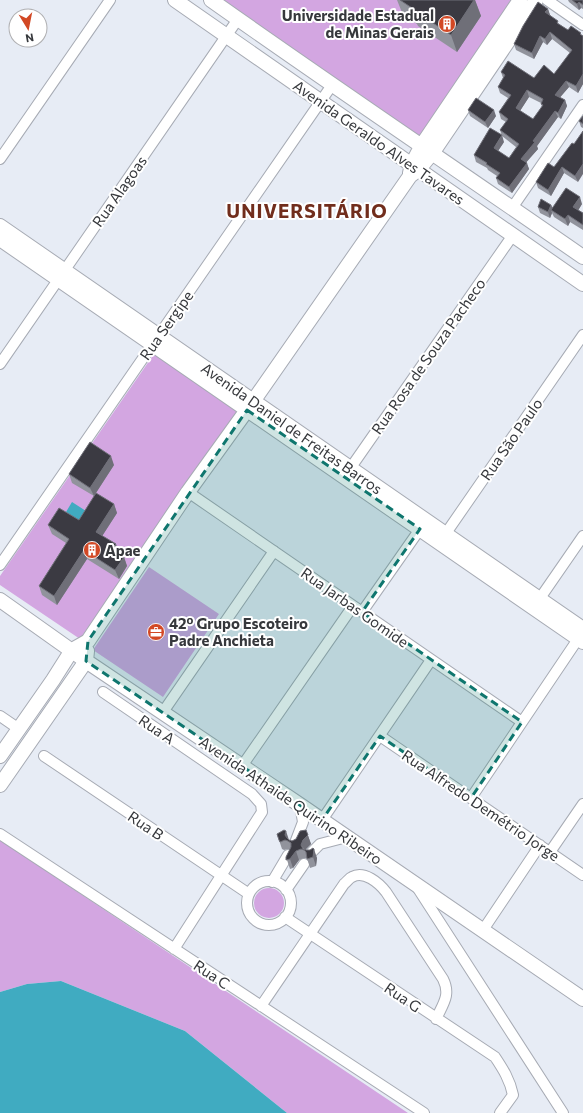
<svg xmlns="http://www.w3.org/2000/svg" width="583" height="1113" font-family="Commissioner,sans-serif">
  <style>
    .green { fill: #d3a6e1 }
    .water { fill: #40abc1 }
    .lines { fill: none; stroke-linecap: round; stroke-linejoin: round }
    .street-casing { stroke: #a7abb4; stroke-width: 12 }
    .secondary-casing { stroke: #a7abb4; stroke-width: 16 }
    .street { stroke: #fff; stroke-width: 10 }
    .secondary { stroke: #fff; stroke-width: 14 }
    .wall { fill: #91939c; fill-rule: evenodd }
    .shaded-wall { fill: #6f6f78 }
    .building { fill: #3b3a42; stroke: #6f6f78; fill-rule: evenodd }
    .marked { fill: #0f766e; fill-opacity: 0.2; stroke: #0f766e; stroke-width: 3; stroke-dasharray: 8 5; stroke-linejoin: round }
    .labels { text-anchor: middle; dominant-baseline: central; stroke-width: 4; stroke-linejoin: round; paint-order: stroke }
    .poi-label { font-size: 15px; font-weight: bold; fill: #36383c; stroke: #fff; text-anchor: start }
    .street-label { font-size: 15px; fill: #36383c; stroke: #fff }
    .district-label { font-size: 19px; font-weight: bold; letter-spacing: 1px; fill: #712d1c; stroke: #fff }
  </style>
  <rect width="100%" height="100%" fill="#e7ecf5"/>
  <!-- green -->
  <path class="green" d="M221,0H515L420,136L415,134Z
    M154,354L238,412L80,639L0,585V576Z
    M149,567L219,614L163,697L93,650Z
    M0,840L408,1113H287L185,1031L61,981L27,984L0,992Z
    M254 903a15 15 0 1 1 30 0a15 15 0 1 1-30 0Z"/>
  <!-- water -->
  <path class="water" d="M72,502L86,511L80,521L66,512Z
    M61,981L185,1031L287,1113H0V992L27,984Z"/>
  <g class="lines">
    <!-- street casing -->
    <g class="street-casing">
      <path id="street" d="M547,0L583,25
        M0,159L110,0
        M512,208L583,105
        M0,364L238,19
        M347,473L513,235
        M188,492L522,722
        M442,539L583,335
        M0,565L332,85
        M536,604L583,536
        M362,612L420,529
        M103,692L252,794L261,804L262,812L174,949
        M163,712L274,551
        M0,716L19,729
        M380,736L583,875
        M44,756L249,894
        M242,766L353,606
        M471,798L578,639
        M322,820L431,660
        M0,834L424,1113
        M295,843L303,822L300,805
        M550,852L583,804
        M311,853L320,844L347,837
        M247 903a22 22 0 1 1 44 0a22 22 0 1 1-44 0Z
        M272,882L288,855
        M417,887L563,1113
        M286,890L304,864
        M285,917L495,1057C503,1069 510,1080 513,1095L500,1113
        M483,930L540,845
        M261,1006L344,884C347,882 349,878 352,877C364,870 379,883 386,892L443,979C451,995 443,1004 436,1019"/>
    </g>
    <!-- secondary casing -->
    <g class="secondary-casing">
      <path id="secondary" d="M175,0L583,284
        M211,0C334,87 459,171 583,257
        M410,173L412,164L422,145L520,0
        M0,226L583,629
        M0,239L583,642
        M0,600L86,661L300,805L583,999
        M0,756L53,680L72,650L88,641L188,492L247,410L410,176L419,169L433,152L536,0
        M0,785L86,661L87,651"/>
    </g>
    <!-- street -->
    <use href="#street" class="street"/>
    <!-- secondary -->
    <use href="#secondary" class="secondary"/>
  </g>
  <!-- wall -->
  <path class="wall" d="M397,0H475L481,16L457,52L418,26L417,24L403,15Z
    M568,0H583V9L581,8L579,10L569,2Z
    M548,9L550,15L559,24L568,30L583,36V84L578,93L569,87L560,97L565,100L567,106L561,119L558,117L537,146L538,149L526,162L529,169L512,193L498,184L496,178L497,176L488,170L487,168L476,162L474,155L504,142L498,151L509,158L516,147L502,136L500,130L506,122L501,119L499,112L508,98L500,93L498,87L503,78L501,72L534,78L554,74L570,53L552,39L547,45L543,42L534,59L516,50L514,44ZM529,97L541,103L542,107L533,119L520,111Z
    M468,110L496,116L488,128L470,116Z
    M583,116V128L581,127L579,121Z
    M572,143L578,182L564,173L551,196L538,188L536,182L554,167Z
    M582,204L578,210L583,213V230L570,222L568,226L554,217L552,213L550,218L540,213L538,207L551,205L553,208Z
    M114,465L94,496L72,483L69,474Z
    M114,504L117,513L102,536L119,553L124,557L127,566L119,579L87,559L57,605L42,595L39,586L66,543L52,534L48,525L79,520Z
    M306,830L311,844L306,849V850L317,858L316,866L310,868L307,858H304L299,860L293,868L290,869L286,857L290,849H288L284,850L282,849L277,834L289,840L292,841L296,839Z"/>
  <!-- shaded-wall -->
  <path class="shaded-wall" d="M474,0H475L481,16L457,52L451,35Z
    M579,2L581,8L579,10L577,4Z
    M548,9L550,15L547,19L545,12Z
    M550,32L552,39L547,45L545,39Z
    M540,36L543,42L534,59L532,53Z
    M583,74V84L578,93L576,86Z
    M566,81L569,87L557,101L555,95Z
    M527,90L529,97L518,114L516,108Z
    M565,100L567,106L561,119L558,113Z
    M494,110L496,116L488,128L485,122Z
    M555,111L558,117L537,146L538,149L524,165L521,159L533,141Z
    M502,135L504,142L496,154L494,148Z
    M527,163L529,169L512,193L509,187Z
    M583,164V174L578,182L575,176Z
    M562,167L564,173L551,196L548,190Z
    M580,197L582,204L576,214L573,207Z
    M551,205L554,211L551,210L552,213L550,218L548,212Z
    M568,215L570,222L568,226L565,219Z
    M111,456L114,465L94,496L90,488Z
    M114,504L117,513L99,541L96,532Z
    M116,544L119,553L112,549Z
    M84,550L87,559L57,605L54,596Z
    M124,557L127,566L119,579L115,570Z
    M306,830L311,844L306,849V851L301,845Z
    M286,831L289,840V842L287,840L285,835Z
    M314,849L317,858L316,866L313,857Z
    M296,851L299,860L293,868L290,859Z"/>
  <!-- building -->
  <path class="building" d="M400,0H474L451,35L412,9V8Z
    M572,0H583V5L579,2L577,4Z
    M538,2L548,9L545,12L558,21L557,23L568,30L571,26L581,33L580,34L583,36V74L576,86L566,81L555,95L565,100L558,113L555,111L533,141L535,142L521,159L527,163L509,187L496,178L500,173L486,164L487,163L474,155L490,128L502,135L494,148L509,158L519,144L500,130L508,119L499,112L511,95L498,87L505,75L501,72L508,61L534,78L544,65L554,74L572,50L550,32L545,39L540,36L532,53L514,44L523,26ZM527,90L543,99L541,104L543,105L533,119L516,108Z
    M476,98L494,110L485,122L468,110Z
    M583,116V124L579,121Z
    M583,131V164L575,176L562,167L548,190L536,182L548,163L554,167L572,143L574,144Z
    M566,188L580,197L573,207L583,213V225L568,215L565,219L551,210Z
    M541,199L551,205L548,212L538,207Z
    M90,442L111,456L90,488L69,474Z
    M96,493L114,504L96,532L116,544L112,549L124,557L115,570L84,550L54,596L39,586L69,539L48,525L59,508L79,520Z
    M284,830L286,831L285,835L287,838L289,840L292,841L296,839L300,831L306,830L308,835L303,840L301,845L303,849L306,850H310L313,848L314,849L313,857L307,859L306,852L304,850L301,849L296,851L290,859L286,860V857L291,847V843L288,841L285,840L280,842L279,840L277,834Z"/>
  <!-- marked area -->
  <path class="marked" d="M247,410L420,529L362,612L522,722L471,798L380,736L322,820L86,661L88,641Z"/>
  <!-- icons -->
  <defs>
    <g id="building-disc" transform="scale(0.9)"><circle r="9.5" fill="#d24824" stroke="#fff"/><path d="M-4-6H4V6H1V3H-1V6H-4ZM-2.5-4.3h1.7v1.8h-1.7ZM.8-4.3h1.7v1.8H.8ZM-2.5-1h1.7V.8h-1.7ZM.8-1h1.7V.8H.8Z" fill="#fff"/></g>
    <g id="office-disc" transform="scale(0.9)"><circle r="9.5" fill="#d24824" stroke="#fff"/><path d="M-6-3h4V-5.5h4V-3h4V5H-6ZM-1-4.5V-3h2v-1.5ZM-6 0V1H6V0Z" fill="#fff"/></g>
  </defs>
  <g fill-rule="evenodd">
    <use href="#building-disc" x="447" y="24"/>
    <use href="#building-disc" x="92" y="550"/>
    <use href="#office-disc" x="156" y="632"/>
  </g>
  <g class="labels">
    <!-- poi labels -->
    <g class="poi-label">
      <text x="434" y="15" text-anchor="end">Universidade Estadual<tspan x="434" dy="17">de Minas Gerais</tspan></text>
      <text x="105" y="550">Apae</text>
      <text x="169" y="623">42º Grupo Escoteiro<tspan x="169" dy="17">Padre Anchieta</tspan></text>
    </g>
    <!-- street labels -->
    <g class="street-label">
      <text transform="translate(379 142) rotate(35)">Avenida Geraldo Alves Tavares</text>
      <text transform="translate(119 191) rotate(-55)">Rua Alagoas</text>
      <text transform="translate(166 325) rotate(-55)">Rua Sergipe</text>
      <text transform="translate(428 356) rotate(-55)">Rua Rosa de Souza Pacheco</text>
      <text transform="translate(292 428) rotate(35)">Avenida Daniel de Freitas Barros</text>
      <text transform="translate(511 439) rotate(-55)">Rua São Paulo</text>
      <text transform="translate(355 607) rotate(35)">Rua Jarbas Gomide</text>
      <text transform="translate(157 729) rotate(34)">Rua A</text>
      <text transform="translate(291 800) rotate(34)">Avenida Athaide Quirino Ribeiro</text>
      <text transform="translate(481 805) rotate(34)">Rua Alfredo Demétrio Jorge</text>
      <text transform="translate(146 825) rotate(34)">Rua B</text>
      <text transform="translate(212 974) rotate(33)">Rua C</text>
      <text transform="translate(403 997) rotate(34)">Rua G</text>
    </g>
    <!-- district labels -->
    <g class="district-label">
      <text x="307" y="210">UNIVERSITÁRIO</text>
    </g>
  </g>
  <!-- north arrow -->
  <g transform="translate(28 28) rotate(170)"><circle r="19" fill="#ffffff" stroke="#afafb1"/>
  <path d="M0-3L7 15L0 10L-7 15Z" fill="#d24824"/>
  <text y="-6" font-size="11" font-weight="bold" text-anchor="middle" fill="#36383c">N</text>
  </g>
</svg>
